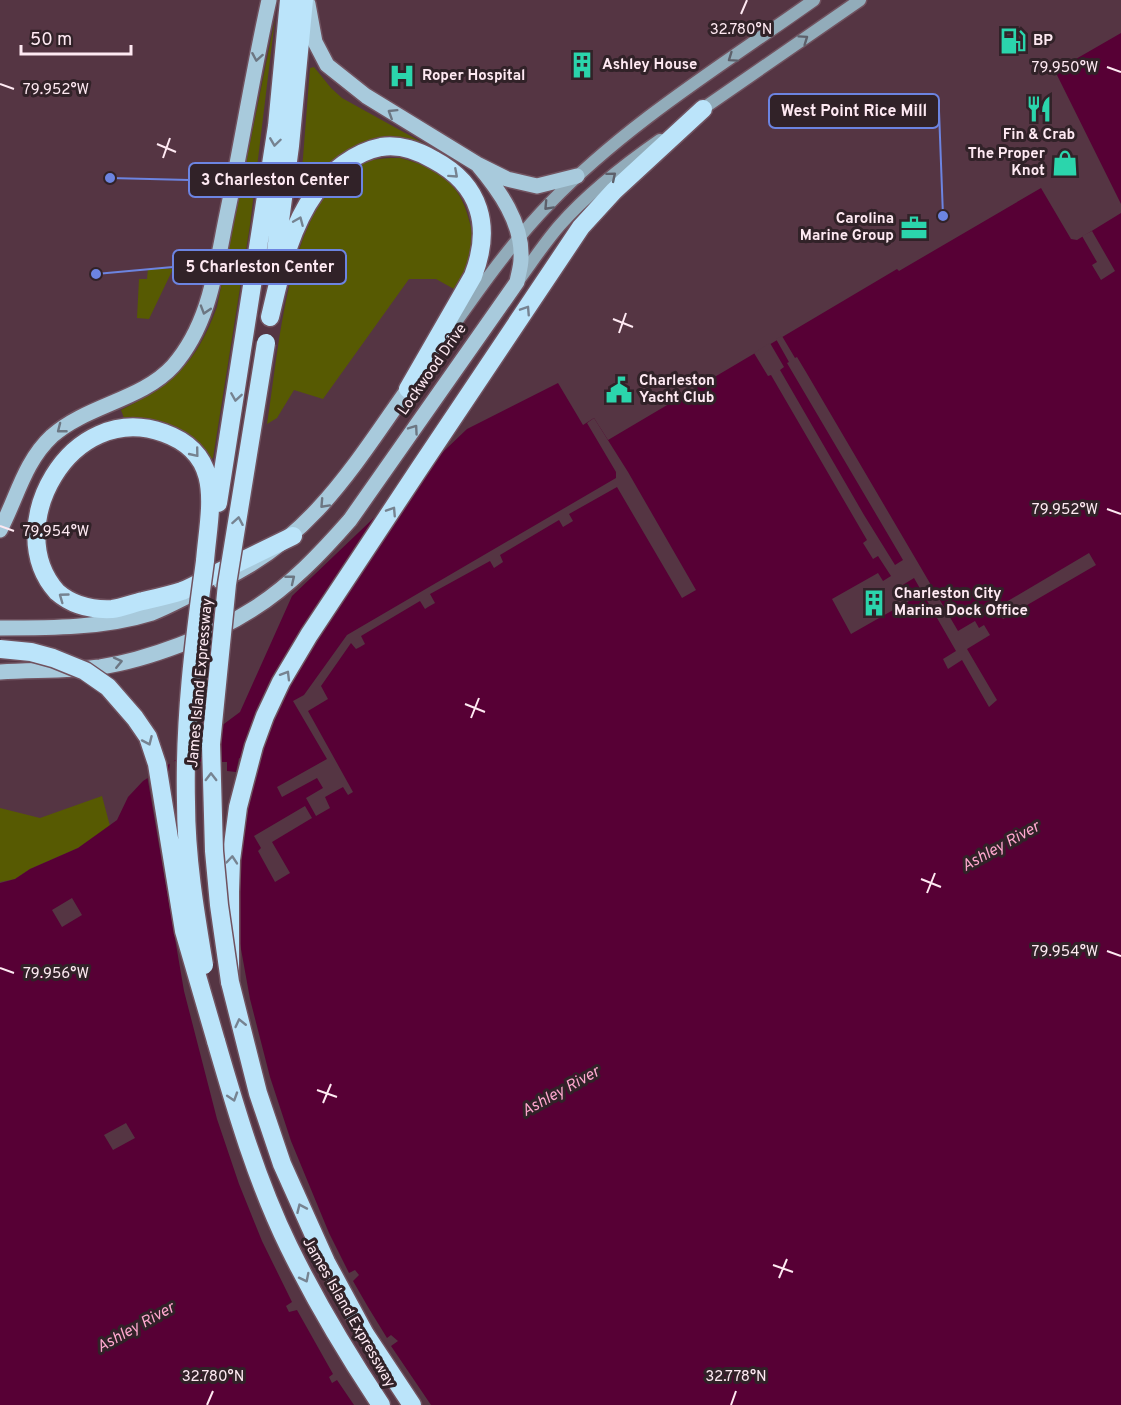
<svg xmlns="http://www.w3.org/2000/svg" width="1121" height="1405" font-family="Overpass,sans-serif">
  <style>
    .green { fill: #575a02 }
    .water { fill: #570035 }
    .pier { fill: #553543 }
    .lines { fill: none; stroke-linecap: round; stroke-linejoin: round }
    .secondary-casing { stroke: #70525f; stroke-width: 15 }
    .primary-casing { stroke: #70525f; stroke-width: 18 }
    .highway-casing { stroke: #70525f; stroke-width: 21 }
    .secondary { stroke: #92acba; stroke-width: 12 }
    .primary { stroke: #a8cadc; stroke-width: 15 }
    .highway { stroke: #bbe4fa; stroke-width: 18 }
    .highway-bridge-casing { stroke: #70525f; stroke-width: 21; stroke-linecap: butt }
    .highway-bridge { stroke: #bbe4fa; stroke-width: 18 }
    .oneway { stroke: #5d606a }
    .oneway2 { stroke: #6c7682 }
    .oneway3 { stroke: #768391 }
    .ticks { fill: none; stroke: #fee9f2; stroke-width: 2 }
    .labels { text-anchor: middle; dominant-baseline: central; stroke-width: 6; stroke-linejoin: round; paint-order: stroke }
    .poi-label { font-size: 15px; font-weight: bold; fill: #fee9f2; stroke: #312228; text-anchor: start }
    .street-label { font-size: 15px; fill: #fee9f2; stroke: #312228 }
    .water-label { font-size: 16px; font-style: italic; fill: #fea7ce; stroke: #312228 }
    .ticks-label { font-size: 15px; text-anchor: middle; fill: #fee9f2; stroke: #312228; stroke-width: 6; stroke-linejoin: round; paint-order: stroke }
    .leader { fill: none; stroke: #6c84e1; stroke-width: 2 }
    .callout-dot { fill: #6c84e1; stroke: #312228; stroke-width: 2 }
    .callout { fill: #312228; stroke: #6c84e1; stroke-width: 2 }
    .callout-label { font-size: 16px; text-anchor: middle; font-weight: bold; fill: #fee9f2 }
  </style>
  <rect width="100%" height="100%" fill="#553543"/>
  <!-- green -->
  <path class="green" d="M275,19L250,225L213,458L210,460C186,426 166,417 124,418L121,410C174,383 196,364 217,307Z
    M314,67L331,88L342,98L425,144L409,141L335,160L323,170L300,196L310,68Z
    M400,158C436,167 460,182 469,220C471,227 474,235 474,242C472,259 463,275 454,289L436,279H409L323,399L294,390L277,418L267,424C279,353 287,193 364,163C375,158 388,158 400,158Z
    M148,268L173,269L149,319L137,318L139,279H147Z
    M102,796L110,826L78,848L30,869L15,879L0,882V808L40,818Z"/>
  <!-- water -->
  <path class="water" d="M1121,33V204L1055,71Z
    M1041,188L1071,239L1077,240L1121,213V1405H0V883L15,879L30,869L78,848L117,820L128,797L143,781L177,759L240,712L292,596L467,429L558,383L583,425L594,418L608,440L897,269L899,271Z"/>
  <!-- pier -->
  <path class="pier" d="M1092,231L1115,271L1101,280L1092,265L1097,262L1082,236Z
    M782,336L795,358L797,357L806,372L958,631L975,621L979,628L984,625L990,635L967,649L997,700L989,707L962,660L948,669L943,659L956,651L914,578L901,586L909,601L851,634L832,599L878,573L883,581L891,576L878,556L873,559L863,543L867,540L771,375L768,376L754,353L770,343L784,367L780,370L864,515L895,565L903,560L787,363L789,362L776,339Z
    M594,418L628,472L696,590L682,598L617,487L569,514L573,521L563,527L559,520L500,555L503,562L494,568L490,561L430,594L435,603L428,607L425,609L420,601L361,636L365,644L360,647L356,649L351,643L321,686L328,699L308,711L353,792L348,795L343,787L325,797L330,808L316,816L306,798L323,788L317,778L282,797L277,787L327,759L293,701L304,695L347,635L616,478V472L587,423Z
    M1089,553L1096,565L1003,619L996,608Z
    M239,758L259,764L247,810L241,849L237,908L239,938L250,999L270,1077L291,1141L329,1233L349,1273L355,1270L359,1275L353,1281L368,1307L387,1338L391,1335L398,1341L391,1346L431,1405H354L337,1380L332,1383L329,1377L333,1374L297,1310L289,1312L286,1306L292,1302L262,1241L239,1184L217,1119L184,991L147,775L165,764L166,771H169L170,761L227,762V771L236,772Z
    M305,806L312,818L272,842L290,873L275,882L258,851L261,848L254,836Z
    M72,898L82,915L62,927L52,910Z
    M126,1123L135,1138L113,1150L104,1135Z"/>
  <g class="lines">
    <!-- secondary casing -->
    <g class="secondary-casing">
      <path id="secondary" d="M698,112L860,0
        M518,281C532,262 545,242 560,225C589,192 624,165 660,140
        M451,329C482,285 513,241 550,203C627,123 724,64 814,0"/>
    </g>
    <!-- primary casing -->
    <g class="primary-casing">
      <path id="primary" d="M308,4L315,42L327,65L366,96L477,164L507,179L537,186L577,176
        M0,530C17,498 24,462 52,436C87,405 142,400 173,366C210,324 216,267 227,214C242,143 253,71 269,0
        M220,581C311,539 353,467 408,389
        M0,628C51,628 104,628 152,613C165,608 178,601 190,595
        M0,672C33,670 68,671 100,667C147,660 213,635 253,609C290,586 322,552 350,520L517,282C518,275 521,267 521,259C523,223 499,190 477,164"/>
    </g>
    <!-- highway casing -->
    <g class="highway-casing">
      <path id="highway" d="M274,266L290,146L304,0
        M270,317C280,275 289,229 315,193C330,172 355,152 381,147C399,144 419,151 434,160C481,185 492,227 473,276L408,389
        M218,503L277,126L289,0
        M205,561C209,510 226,455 164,433C69,399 0,529 57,592C72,605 91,610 112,609C122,608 133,603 143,601C156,598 170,595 182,591C195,586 207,578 219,572C244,560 268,548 293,536
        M216,1041C236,1110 257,1182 289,1247C316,1302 347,1354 381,1405
        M412,1405L365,1334L326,1262L282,1164L258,1093L230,982V892L231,860L238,807L254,746L265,716L281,682L309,635L419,469L581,227L614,191L703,109"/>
    </g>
    <!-- secondary -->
    <use href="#secondary" class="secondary"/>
    <!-- primary -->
    <use href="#primary" class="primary"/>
    <!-- highway -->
    <use href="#highway" class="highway"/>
    <!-- highway-bridge casing -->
    <g class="highway-bridge-casing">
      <path id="highway-bridge" d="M0,649L31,652L53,658L85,671L108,687L135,718L148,737L157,764L184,931L216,1041
        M204,965C195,911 186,857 186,802C184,721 194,641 205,561
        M230,982L219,905L214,851L211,744L227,584L266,343"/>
    </g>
    <!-- highway-bridge -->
    <use href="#highway-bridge" class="highway-bridge"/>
  </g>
  <!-- one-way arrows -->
  <defs><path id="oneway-chevron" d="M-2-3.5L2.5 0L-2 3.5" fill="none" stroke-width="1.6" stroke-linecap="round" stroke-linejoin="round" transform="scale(1.5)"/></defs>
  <g class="oneway">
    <use href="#oneway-chevron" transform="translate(804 39) rotate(-35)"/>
    <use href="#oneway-chevron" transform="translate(732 58) rotate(145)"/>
    <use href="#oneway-chevron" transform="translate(612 176) rotate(-40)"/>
    <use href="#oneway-chevron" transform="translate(548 206) rotate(133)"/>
  </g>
  <g class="oneway2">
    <use href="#oneway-chevron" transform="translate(257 57) rotate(100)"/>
    <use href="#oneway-chevron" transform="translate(392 113) rotate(-148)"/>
    <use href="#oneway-chevron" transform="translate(205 310) rotate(107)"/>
    <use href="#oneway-chevron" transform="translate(61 429) rotate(142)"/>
    <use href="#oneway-chevron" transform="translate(414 429) rotate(-55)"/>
    <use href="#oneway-chevron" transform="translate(324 504) rotate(133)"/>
    <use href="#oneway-chevron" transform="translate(291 579) rotate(-39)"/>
    <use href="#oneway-chevron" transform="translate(118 662) rotate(-13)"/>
  </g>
  <g class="oneway3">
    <use href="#oneway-chevron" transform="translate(275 142) rotate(98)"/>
    <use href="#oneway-chevron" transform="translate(454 174) rotate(42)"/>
    <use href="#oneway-chevron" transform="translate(299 221) rotate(-67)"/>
    <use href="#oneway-chevron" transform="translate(526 310) rotate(-57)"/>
    <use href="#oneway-chevron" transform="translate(236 397) rotate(99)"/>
    <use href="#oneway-chevron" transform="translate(195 453) rotate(51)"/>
    <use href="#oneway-chevron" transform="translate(392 511) rotate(-57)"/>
    <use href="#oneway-chevron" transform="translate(238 521) rotate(-80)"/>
    <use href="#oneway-chevron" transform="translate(63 597) rotate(-144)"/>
    <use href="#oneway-chevron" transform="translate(286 675) rotate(-59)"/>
    <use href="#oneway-chevron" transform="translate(148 741) rotate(66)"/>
    <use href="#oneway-chevron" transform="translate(211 777) rotate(-90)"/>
    <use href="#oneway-chevron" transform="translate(232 860) rotate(-85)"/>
    <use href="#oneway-chevron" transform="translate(240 1023) rotate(-103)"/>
    <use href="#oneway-chevron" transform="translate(233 1097) rotate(72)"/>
    <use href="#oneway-chevron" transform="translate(301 1208) rotate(-114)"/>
    <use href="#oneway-chevron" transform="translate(305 1278) rotate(63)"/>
  </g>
  <!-- ticks -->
  <path class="ticks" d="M741,14L747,0M1107,67L1121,72M0,84L14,89M157,144L176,152M163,158L170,138M613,319L633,327M619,333L626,313M1107,509L1121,514M0,526L14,531M465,704L485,712M471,718L479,698M921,879L941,887M927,893L935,873M1107,951L1121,956M0,968L14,973M317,1090L337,1097M323,1103L331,1084M773,1265L793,1272M779,1278L787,1259M207,1405L213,1391M731,1405L736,1391"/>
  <!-- icons -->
  <defs>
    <g id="fuel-bare" transform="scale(2.07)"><path d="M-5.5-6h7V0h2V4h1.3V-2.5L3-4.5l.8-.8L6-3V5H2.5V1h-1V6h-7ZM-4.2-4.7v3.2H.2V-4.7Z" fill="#2bd5ac" stroke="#312228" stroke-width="2.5" paint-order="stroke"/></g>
    <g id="building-bare" transform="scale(2.07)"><path d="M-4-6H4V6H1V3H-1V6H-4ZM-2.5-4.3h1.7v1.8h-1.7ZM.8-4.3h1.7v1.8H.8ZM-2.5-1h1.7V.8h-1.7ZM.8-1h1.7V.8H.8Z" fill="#2bd5ac" stroke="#312228" stroke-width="2.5" paint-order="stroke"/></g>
    <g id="hospital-bare" transform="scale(2.07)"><path d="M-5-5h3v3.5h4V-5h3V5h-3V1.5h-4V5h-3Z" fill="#2bd5ac" stroke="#312228" stroke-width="2.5" paint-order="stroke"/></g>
    <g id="restaurant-bare" transform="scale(2.07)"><path d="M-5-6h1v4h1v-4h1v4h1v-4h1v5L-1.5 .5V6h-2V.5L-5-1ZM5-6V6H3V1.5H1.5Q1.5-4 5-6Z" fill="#2bd5ac" stroke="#312228" stroke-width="2.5" paint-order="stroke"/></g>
    <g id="shop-bare" transform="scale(2.07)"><path d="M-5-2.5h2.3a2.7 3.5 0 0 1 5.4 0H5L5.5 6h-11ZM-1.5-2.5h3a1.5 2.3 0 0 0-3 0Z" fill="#2bd5ac" stroke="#312228" stroke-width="2.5" paint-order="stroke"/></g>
    <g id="office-bare" transform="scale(2.07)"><path d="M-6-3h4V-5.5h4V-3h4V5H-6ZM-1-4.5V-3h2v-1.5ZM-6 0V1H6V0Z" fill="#2bd5ac" stroke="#312228" stroke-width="2.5" paint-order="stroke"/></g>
    <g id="civic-bare" transform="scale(2.07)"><path d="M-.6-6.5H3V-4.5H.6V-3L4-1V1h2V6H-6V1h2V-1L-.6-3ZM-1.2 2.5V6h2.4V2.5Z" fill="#2bd5ac" stroke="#312228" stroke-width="2.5" paint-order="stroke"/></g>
  </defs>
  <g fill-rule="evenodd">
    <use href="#fuel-bare" x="1013" y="41"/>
    <use href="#building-bare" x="582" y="65"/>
    <use href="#hospital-bare" x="402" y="76"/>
    <use href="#restaurant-bare" x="1039" y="109"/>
    <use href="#shop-bare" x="1065" y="163"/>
    <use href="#office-bare" x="914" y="228"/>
    <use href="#civic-bare" x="619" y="390"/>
    <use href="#building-bare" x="874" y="603"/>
  </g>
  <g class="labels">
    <!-- poi labels -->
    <g class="poi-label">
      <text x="1033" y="41">BP</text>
      <text x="602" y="65">Ashley House</text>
      <text x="422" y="76">Roper Hospital</text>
      <text x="1039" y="135" text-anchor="middle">Fin &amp; Crab</text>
      <text x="1045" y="154" text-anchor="end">The Proper<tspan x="1045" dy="17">Knot</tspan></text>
      <text x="894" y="219" text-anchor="end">Carolina<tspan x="894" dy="17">Marine Group</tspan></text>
      <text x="639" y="381">Charleston<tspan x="639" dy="17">Yacht Club</tspan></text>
      <text x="894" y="594">Charleston City<tspan x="894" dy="17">Marina Dock Office</tspan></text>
    </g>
    <!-- street labels -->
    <g class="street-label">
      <text transform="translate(433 370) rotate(-55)">Lockwood Drive</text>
      <text transform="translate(201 683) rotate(-85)">James Island Expressway</text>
      <text transform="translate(348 1313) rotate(60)">James Island Expressway</text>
    </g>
    <!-- water labels -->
    <g class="water-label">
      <text transform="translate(1001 847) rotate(-29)">Ashley River</text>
      <text transform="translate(561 1092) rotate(-29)">Ashley River</text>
      <text transform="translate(136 1328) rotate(-29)">Ashley River</text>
    </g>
  </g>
  <g class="ticks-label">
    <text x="741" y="34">32.780°N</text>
    <text x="1065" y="72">79.950°W</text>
    <text x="56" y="94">79.952°W</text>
    <text x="1065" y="514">79.952°W</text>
    <text x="56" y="536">79.954°W</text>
    <text x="1065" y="956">79.954°W</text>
    <text x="56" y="978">79.956°W</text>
    <text x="213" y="1381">32.780°N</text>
    <text x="736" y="1381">32.778°N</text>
  </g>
  <!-- callouts -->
  <path class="leader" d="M943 216L939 111M110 178L189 180M96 274L173 267"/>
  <g class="callout-dot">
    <circle cx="943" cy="216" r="6"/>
    <circle cx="110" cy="178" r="6"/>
    <circle cx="96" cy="274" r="6"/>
  </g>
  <g class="callout">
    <rect x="769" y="94" width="170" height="34" rx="6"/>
    <rect x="189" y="163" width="173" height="34" rx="6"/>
    <rect x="173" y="250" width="173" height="34" rx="6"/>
  </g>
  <g class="callout-label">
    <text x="854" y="116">West Point Rice Mill</text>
    <text x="275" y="185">3 Charleston Center</text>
    <text x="260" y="272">5 Charleston Center</text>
  </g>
  <!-- scale -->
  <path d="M21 45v9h110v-9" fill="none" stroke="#fee9f2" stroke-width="3"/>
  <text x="30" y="45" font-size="18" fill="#fee9f2" stroke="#312228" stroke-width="4.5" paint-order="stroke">50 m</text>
</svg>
